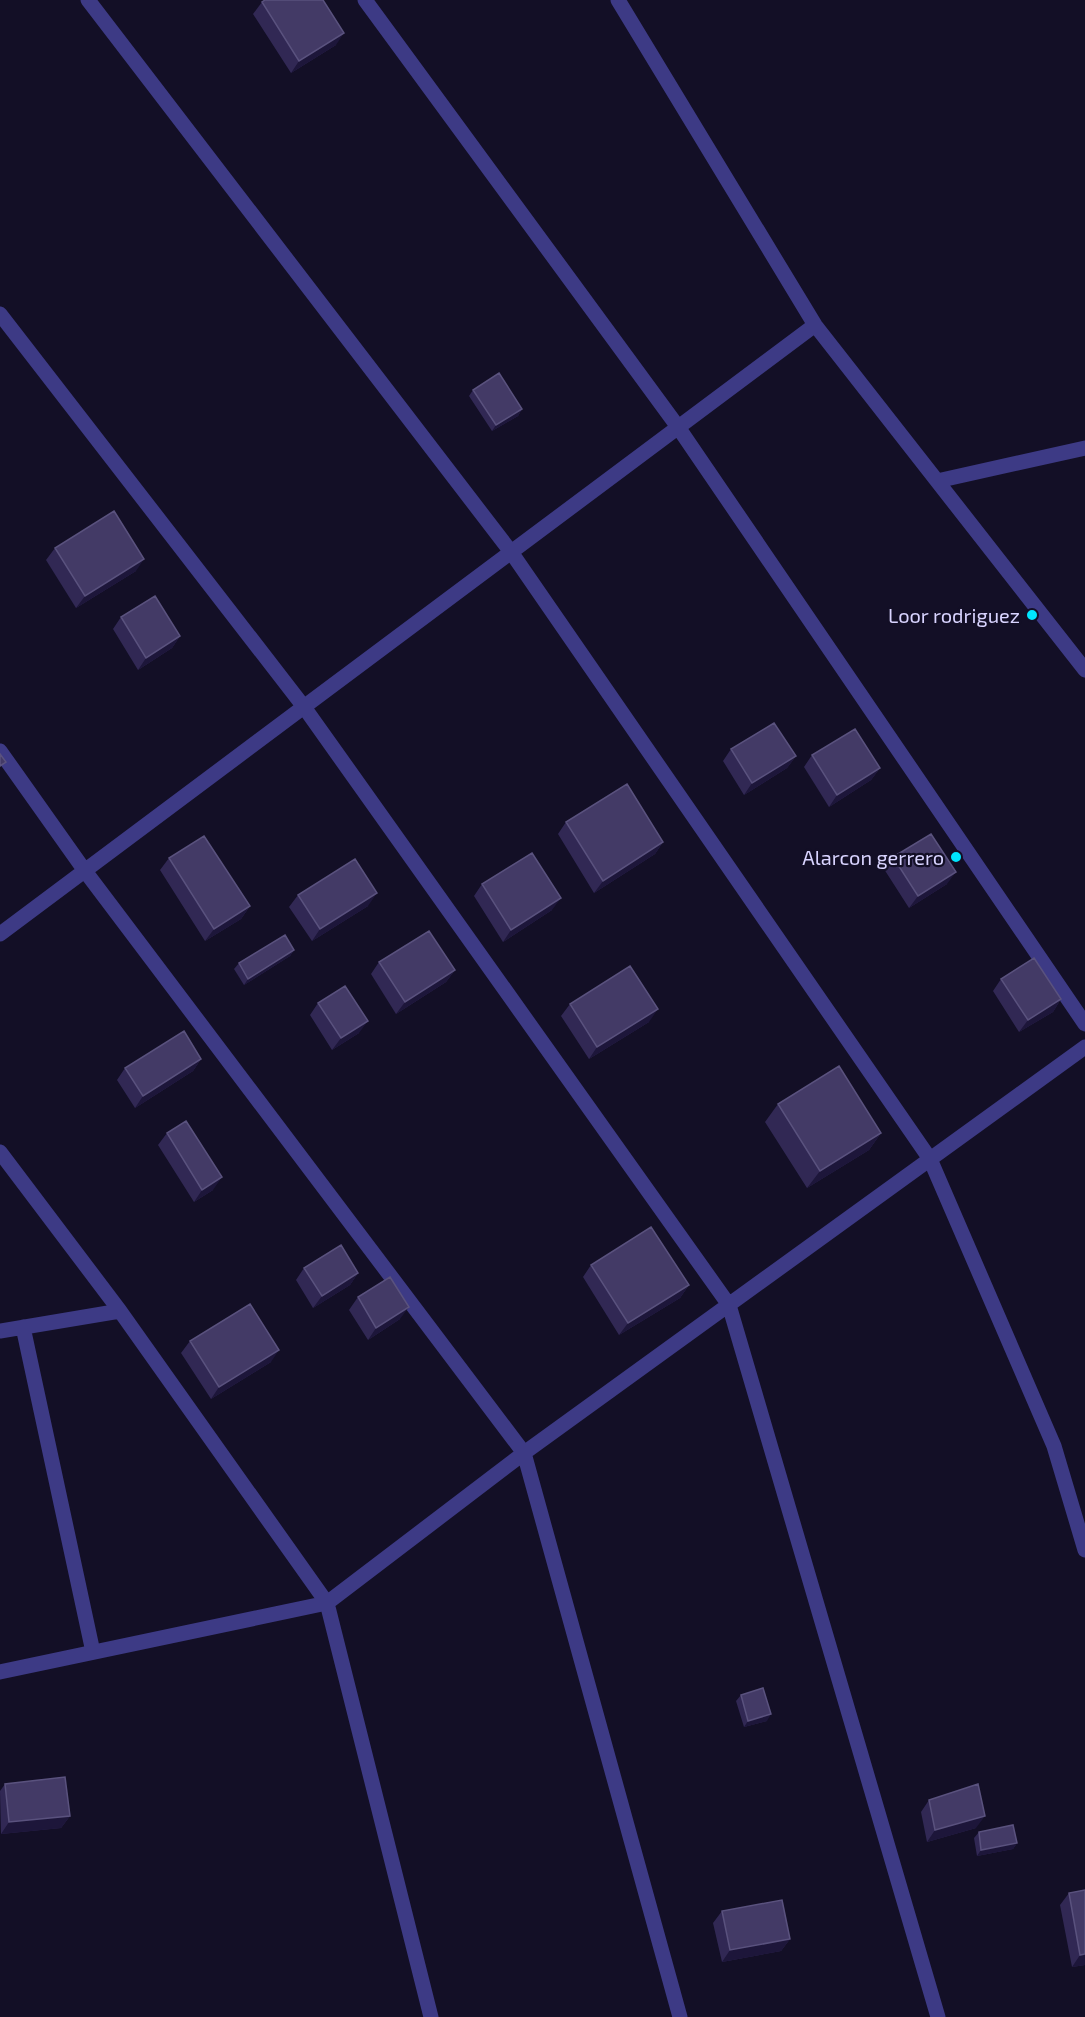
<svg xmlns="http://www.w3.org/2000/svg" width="1085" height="2017" font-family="'Exo 2',sans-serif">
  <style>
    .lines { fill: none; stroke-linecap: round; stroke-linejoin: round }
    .minor { stroke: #3d3a85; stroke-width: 15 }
    .wall { fill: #312854 }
    .shaded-wall { fill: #1d163a }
    .building { fill: #433a66; stroke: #5a527e; stroke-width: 1.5 }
    .poi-dot { fill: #00e5ff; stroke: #130f26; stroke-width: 2 }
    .labels { text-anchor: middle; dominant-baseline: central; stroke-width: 4.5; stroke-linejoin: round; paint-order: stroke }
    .poi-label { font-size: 20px; fill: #d9d4ff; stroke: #130f26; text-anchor: end }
  </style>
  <rect width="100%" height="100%" fill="#130f26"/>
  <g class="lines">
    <!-- minor -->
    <path class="minor" d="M88,0L511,552L930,1159L1054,1446L1085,1550
      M365,0L678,427L1085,1024
      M618,0L815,325L1085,670
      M0,314L304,707L729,1305L938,2017
      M937,481L1085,448
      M0,751L85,871L524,1453L680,2017
      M0,934L815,325
      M0,1152L120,1311L327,1603L431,2017
      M23,1327L93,1652
      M0,1331L120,1311
      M0,1672L327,1603L524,1453L1085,1047"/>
  </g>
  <!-- wall -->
  <path class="wall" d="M262,2L336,45L291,73L253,14Z
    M473,390L522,409L518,416L492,431L469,396Z
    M55,548L136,571L76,608L46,560Z
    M121,617L180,636L172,648L138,670L113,629Z
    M731,749L796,756L787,768L744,795L723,761Z
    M812,755L880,768L871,780L829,807L804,767Z
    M566,822L663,842L655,854L594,893L558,834Z
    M893,857L947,884L909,908L884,869Z
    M169,858L250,906L241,919L205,941L160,870Z
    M482,884L552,910L503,942L474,896Z
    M298,895L368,906L312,941L289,907Z
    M294,950L290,956L244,985L234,969L239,963Z
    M379,962L455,970L446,982L396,1014L371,974Z
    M1001,979L1061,999L1053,1012L1019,1032L993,991Z
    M318,1003L359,1033L332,1050L310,1015Z
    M570,1004L649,1022L589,1059L561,1016Z
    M201,1059L193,1071L135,1108L117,1080L125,1068Z
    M778,1104L881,1133L869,1150L807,1188L765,1122Z
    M167,1133L213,1190L194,1202L158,1145Z
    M591,1265L689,1285L680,1298L619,1335L583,1277Z
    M304,1268L358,1273L350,1285L313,1308L296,1280Z
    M358,1297L400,1319L368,1340L349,1310Z
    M190,1341L271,1362L211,1399L181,1353Z
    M741,1695L767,1721L744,1727L736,1701Z
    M5,1784L70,1816L61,1828L1,1834L0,1791Z
    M929,1800L976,1828L927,1842L921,1812Z
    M979,1832L1017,1843L1013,1849L977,1856L974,1838Z
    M1069,1893L1085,1965L1072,1967L1060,1905Z
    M722,1911L790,1939L781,1951L722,1962L713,1923Z"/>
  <!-- shaded-wall -->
  <path class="shaded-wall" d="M344,33L336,45L291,73L299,61Z
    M522,409L518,416L492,431L496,425Z
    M144,559L136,571L76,608L85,596Z
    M180,636L172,648L138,670L146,658Z
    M796,756L787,768L744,795L752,783Z
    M880,768L871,780L829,807L837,795Z
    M663,842L655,854L594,893L603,881Z
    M956,872L947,884L909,908L918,896Z
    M377,893L368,906L312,941L320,929Z
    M561,898L552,910L503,942L511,930Z
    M250,906L241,919L205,941L214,929Z
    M294,950L290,956L244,985L248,979Z
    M455,970L446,982L396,1014L405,1002Z
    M1061,999L1053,1012L1019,1032L1028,1020Z
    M658,1009L649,1022L589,1059L597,1047Z
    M368,1021L359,1033L332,1050L341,1038Z
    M201,1059L193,1071L135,1108L143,1096Z
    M881,1133L869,1150L807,1188L820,1171Z
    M222,1177L213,1190L194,1202L202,1190Z
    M358,1273L350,1285L313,1308L322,1296Z
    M689,1285L680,1298L619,1335L628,1323Z
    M409,1307L400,1319L368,1340L376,1328Z
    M279,1350L271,1362L211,1399L219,1387Z
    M771,1714L767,1721L744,1727L748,1721Z
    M70,1816L61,1828L1,1834L9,1822Z
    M985,1816L976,1828L927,1842L935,1830Z
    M1017,1843L1013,1849L977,1856L981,1850Z
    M790,1939L781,1951L722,1962L730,1950Z
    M1085,1954V1965L1072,1967L1080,1955Z"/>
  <!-- building -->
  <path class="building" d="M265,0H323L344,33L299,61L262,2Z
    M499,373L522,409L496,425L473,390Z
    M114,511L144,559L85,596L55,548Z
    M155,596L180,636L146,658L121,617Z
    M774,723L796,756L752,783L731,749Z
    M855,729L880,768L837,795L812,755Z
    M0,754L6,762L0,766Z
    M627,784L663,842L603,881L566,822Z
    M931,834L956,872L918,896L893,857Z
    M204,836L250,906L214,929L169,858Z
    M532,853L561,898L511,930L482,884Z
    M355,859L377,893L320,929L298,895Z
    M429,931L455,970L405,1002L379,962Z
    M285,935L294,950L248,979L239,963Z
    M1034,958L1061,999L1028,1020L1001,979Z
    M630,966L658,1009L597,1047L570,1004Z
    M345,986L368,1021L341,1038L318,1003Z
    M184,1031L201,1059L143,1096L125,1068Z
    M839,1066L881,1133L820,1171L778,1104Z
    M186,1121L222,1177L202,1190L167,1133Z
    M651,1227L689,1285L628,1323L591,1265Z
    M341,1245L358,1273L322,1296L304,1268Z
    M390,1277L409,1307L376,1328L358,1297Z
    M250,1304L279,1350L219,1387L190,1341Z
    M763,1688L771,1714L748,1721L741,1695Z
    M65,1777L70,1816L9,1822L5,1784Z
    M978,1784L985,1816L935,1830L929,1800Z
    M1013,1825L1017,1843L981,1850L979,1832Z
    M1085,1890V1954L1080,1955L1069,1893Z
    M782,1900L790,1939L730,1950L722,1911Z"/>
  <!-- markers -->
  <g class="poi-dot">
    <circle cx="1032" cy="615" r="6"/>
    <circle cx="956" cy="857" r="6"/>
  </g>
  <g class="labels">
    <!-- poi labels -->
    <g class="poi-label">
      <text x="1020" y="615">Loor rodriguez</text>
      <text x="944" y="857">Alarcon gerrero</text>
    </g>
  </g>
</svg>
